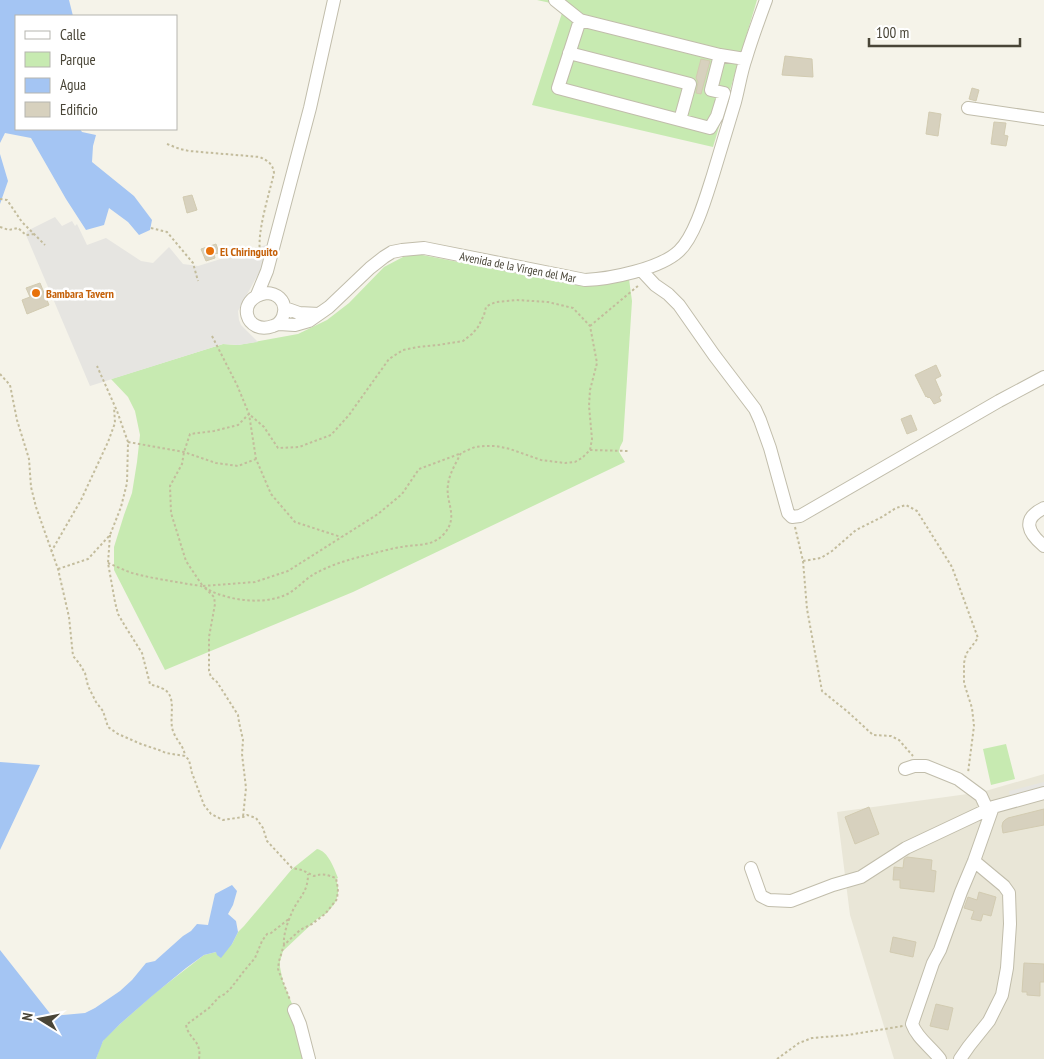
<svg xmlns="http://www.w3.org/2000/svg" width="1044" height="1059" font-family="'PT Sans Narrow',sans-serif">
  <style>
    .residential { fill: #e9e6d7 }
    .green { fill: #c7eab1 }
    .parking { fill: #e6e5e1 }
    .water { fill: #a4c5f3 }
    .building { fill: #d7d1be; stroke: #d2cbb1 }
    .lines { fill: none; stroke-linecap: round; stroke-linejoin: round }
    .minor-casing { stroke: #c1bdab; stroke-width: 14 }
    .path { stroke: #c3bc9c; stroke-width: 2; stroke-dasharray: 2.5 2.5; stroke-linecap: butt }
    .minor { stroke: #fff; stroke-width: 12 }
    .food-dot { fill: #e8710a; stroke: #fff; stroke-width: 2 }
    .labels { text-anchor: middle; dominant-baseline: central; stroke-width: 5; stroke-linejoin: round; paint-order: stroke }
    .food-label { font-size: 12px; font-weight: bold; fill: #c56008; stroke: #fff; text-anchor: start }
    .street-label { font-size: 12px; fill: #494537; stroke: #fff }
  </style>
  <rect width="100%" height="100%" fill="#f5f3e9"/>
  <!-- residential -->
  <path class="residential" d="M1044,774V1059H894L850,915L837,812L982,792Z"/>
  <!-- green -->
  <path class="green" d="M537,0H757L713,147L532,105L562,13L555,4Z
    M417,254L571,284L592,286L629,279L632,301L623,441L620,447L619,452L625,462L353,592L165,670L114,570V547L124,515L132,493L137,462L140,435L135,411L128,397L111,379L223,344L238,345L298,334L327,320L349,303L384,267L403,257Z
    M1006,744L1015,779L991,785L983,749Z
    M317,849C328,851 334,868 338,878L336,879L338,886V894L335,903L327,913L317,919L283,951L280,961V967L283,982L295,1011L309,1059H96L100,1047L104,1039L120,1024L155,993L204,955L216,952L232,944L238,932L244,926L292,869Z"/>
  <!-- parking -->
  <path class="parking" d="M55,217L62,226L72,221L75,226L77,224L87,245L106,238L141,261L153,263L169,247L183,264L198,266L266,245L262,267L238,311L239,320L241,325L258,342L238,345L223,344L90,386L26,235L27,231Z
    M1044,782V788L1010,797L1009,791Z"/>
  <!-- water -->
  <path class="water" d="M0,0H69L73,16H16V129H80L82,132L96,135L93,146L92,162L134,196L152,220L150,230L139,235L128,222L109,208L104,225L86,230L66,199L31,138L5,133L0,143Z
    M0,154L8,181L0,204Z
    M0,762L40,765L0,850Z
    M232,885L237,891L233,905L228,914L236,921L238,932L232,944L221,958L217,955L216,952L204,955L186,968L152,996L120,1024L103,1041L96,1059H0V950L52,1016L85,1013L95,1008L120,991L132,980L146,963L155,961L183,936L191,931L197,924L208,925L215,894Z"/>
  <!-- building -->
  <path class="building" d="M785,56L812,59L813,77L782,75Z
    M701,59L710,61L701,94L696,93L698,82L696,78Z
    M972,88L979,90L976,101L969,99Z
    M929,112L941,114L938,136L926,134Z
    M994,122L1006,123L1004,135L1008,136L1006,146L991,144Z
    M192,195L197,210L187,213L183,197Z
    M216,244L219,253L214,254L215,258L206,261L201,249Z
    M40,283L49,305L27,314L22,300L30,297L26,288Z
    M936,365L941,376L935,379L942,395L939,397L941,401L934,404L931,399L929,397L928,398L927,396L926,397L915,375Z
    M911,415L917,430L907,434L901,419Z
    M869,807L879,834L855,844L845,817Z
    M1044,809V825L1003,833L1002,826L1003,822L1005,820L1008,818Z
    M907,857L932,860L931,870L936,871L934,892L900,888V880H893L894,867L903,868L904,859Z
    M979,892L996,897L991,916L983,914L981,921L971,919L974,911L964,908L968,897L977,900Z
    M893,937L916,942L913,957L890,952Z
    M1024,963L1044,964V982H1040V996L1027,995V992H1022Z
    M936,1004L953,1008L948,1030L930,1026Z"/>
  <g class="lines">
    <!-- minor casing -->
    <g class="minor-casing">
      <path id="minor" d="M555,0L580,20L720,55L745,59
        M580,20L558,88L710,128L717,116L724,93L711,90L720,55
        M569,53L690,84L680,120
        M968,108L1044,119
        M641,270L655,285L668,294L679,305L714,355L755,409L760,420L770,448L788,513L792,517L800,516L999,401L1044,377
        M266,293C276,293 286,300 284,312C283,319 280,324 273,326C246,336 234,299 266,293Z
        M257,295L267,271L310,108L334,0
        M285,308L299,313L319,314
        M279,324L295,325L309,321L329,307L370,268L384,257L392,252L402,250L424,248L585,280C610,279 660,269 679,251C695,236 706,197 713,175C720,151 728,126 735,102C739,87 741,72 746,58C752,38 759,19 766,0
        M1044,508C1021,519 1028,533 1044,546
        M905,769L914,766H926L958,779L981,796L987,809
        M751,868L761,896L769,900L791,901L833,885L861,877L906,848L993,807L1044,793
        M294,1010L300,1024L309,1059
        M940,1059C931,1047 917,1038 912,1024L933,963L940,950L961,892L974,861L993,807
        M960,1059L969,1046L989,1021L1002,995L1007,968L1010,924L1009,893L1004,886L974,861"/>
    </g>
    <!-- path -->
    <path class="path" d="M167,144L180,149L189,151L260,157C268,161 273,164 274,173C269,195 257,231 260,252
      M0,199L7,200L22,222L45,245
      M0,227L9,230L18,228L26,235L35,234
      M151,228L167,232L193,263L198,281
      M590,326L639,285
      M212,336L237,385L249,414L256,459L271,494L295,522L341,537
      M0,374L10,385L17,420L29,459L31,487L36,507L58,569L69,617L73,656L79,663L85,673L88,686L96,702L103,711L108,727L118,734L141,744L159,750L166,753L185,756L189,760L192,773L204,805L211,814L223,820L243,817L247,815L256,818L263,828L267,841L292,868L302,870L314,876C323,873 327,875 336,878L338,889L337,899L325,914L312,924L300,930L284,945L279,961L278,969L290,1000
      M128,442L184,452L216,463L238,466L256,459
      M590,450L629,451
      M795,527L803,561L821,558L832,551L856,530L882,517L896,508L906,505L917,511L952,567L978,638L966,654L964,663V683L972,708L974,726L968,773
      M110,535L108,563L115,602L118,614L125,626L142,653L150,684C154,686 158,686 161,688C179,694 168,718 173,731C176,740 184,746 185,756
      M51,552L81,500L108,442L115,423L114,407
      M803,561L807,609L822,691L848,712L873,735L891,736L899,740L913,756
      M108,563C118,567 129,573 140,575C156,579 172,581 188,584C193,585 199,585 203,587C207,588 210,591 213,592C234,601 262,604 283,596C294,592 302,582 311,576C327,566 349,559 368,555C378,552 390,549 401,547C415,544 432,547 443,535C460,517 445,503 448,485C449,474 456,463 461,453L475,447L485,446H496L510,449L541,460L565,463L575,462L582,458L590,450L592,439L589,406L590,390L597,363L590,326L573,308L548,302L533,301L516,300L496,302L489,305L486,307L484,315L478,327L472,334L463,341L438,345L418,347L403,350L389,359L349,415L331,435L299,447L278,448L264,427L249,414
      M58,569L88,559L110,535L121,507L127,483L128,442L117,411L97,366
      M202,585L186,561L171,513L170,486L182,464L184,452L190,434L214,431L238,425L249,414
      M203,586L255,582L288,571L378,514L402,494L419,469L459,454
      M205,588L214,597L215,604L209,637V671L211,677L217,682L238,715L239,722L243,740L242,754L246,788L243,817
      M284,945C283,934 288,921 293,910C300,896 308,892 308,874
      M199,1059C202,1040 189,1040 186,1025L209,1008L219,997L225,994L231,988L244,971L255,958L262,941L267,934L271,933L290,918
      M777,1059L799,1043L812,1038L848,1035L903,1026"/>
    <!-- minor -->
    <use href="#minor" class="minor"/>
  </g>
  <!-- markers -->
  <g class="food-dot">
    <circle cx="210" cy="251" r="5"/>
    <circle cx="36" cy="293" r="5"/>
  </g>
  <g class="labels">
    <!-- food labels -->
    <g class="food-label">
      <text x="220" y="251">El Chiringuito</text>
      <text x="46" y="293">Bambara Tavern</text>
    </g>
    <!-- street labels -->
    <g class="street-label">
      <text transform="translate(518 267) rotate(11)">Avenida de la Virgen del Mar</text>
    </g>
  </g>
  <!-- legend -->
  <rect x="15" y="15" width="162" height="115" fill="#ffffff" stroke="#b6b5af"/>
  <rect x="25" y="31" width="25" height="8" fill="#ffffff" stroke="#b6b5af"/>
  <text x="60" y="40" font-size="15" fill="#494537">Calle</text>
  <rect x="25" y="52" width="25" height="15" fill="#c7eab1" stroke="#b6b5af"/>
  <text x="60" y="65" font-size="15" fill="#494537">Parque</text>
  <rect x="25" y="78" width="25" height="15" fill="#a4c5f3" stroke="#b6b5af"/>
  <text x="60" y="90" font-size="15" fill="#494537">Agua</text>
  <rect x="25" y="102" width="25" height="15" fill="#d7d1be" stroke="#b6b5af"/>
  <text x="60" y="115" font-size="15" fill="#494537">Edificio</text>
  <!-- north arrow -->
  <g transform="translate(40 1019) rotate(280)" stroke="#ffffff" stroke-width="4" paint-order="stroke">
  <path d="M0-4L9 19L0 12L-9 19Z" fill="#494537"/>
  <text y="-8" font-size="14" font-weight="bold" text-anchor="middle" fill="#494537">N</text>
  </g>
  <!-- scale -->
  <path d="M869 38v8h151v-8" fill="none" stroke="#494537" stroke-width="2.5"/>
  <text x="876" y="38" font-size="15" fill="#494537" stroke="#ffffff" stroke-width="4" paint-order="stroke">100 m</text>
</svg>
